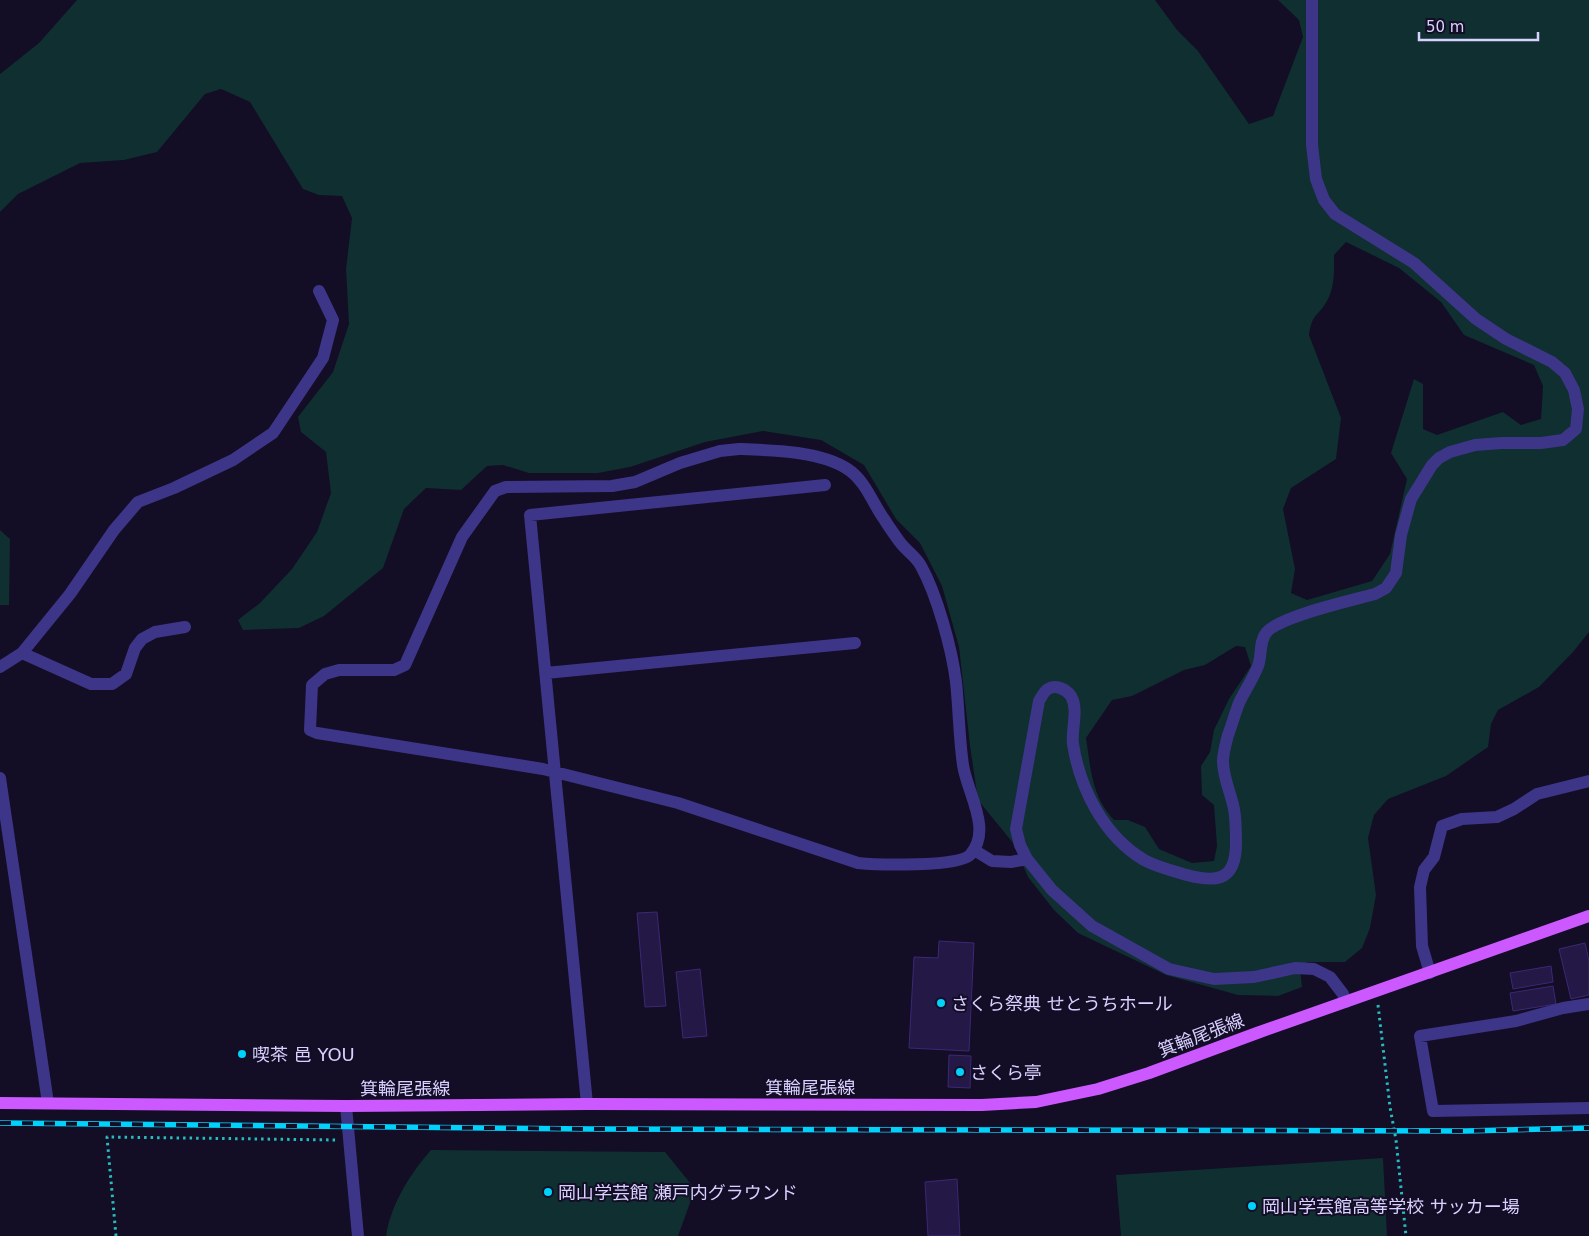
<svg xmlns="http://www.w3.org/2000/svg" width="1589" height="1236" font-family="'DejaVu Sans','Noto Sans JP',sans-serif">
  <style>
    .green { fill: #0f2f30; fill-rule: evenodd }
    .building { fill: #241847; stroke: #3c2875 }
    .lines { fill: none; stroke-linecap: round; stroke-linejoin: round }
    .path { stroke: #26bdbe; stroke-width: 3; stroke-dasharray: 2.5 4; stroke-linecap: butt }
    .minor { stroke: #3d3587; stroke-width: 12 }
    .major { stroke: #cc58ff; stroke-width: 12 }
    .rail-casing { stroke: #00d2fc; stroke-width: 5.5 }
    .rail { stroke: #130d25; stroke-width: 4; stroke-dasharray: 11; stroke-linecap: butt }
    .poi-dot { fill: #00d2fc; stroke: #130d25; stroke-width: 2 }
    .labels { text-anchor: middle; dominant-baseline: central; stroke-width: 4; stroke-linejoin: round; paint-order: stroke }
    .poi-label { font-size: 18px; fill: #d9d1ff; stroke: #130d25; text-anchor: start }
    .street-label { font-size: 18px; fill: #d9d1ff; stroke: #130d25 }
  </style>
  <rect width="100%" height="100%" fill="#130d25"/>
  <!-- green -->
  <path class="green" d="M77,0H1155L1177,30L1198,51L1249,124L1273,116L1303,37L1299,20L1278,0H1589V632L1573,652L1539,687L1498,710L1491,724L1488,747L1446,776L1388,799L1374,815L1368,838L1376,895L1370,928L1362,948L1345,962H1307L1300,969L1302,987L1278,996L1238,995L1166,975L1078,933L1054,910L1028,877L1013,843L978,800L970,746L959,647L942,586L920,543L896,519L864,465L821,440L763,431L705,442L630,467L598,473H529L503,465L487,466L461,490L426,488L404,509L383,568L324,616L299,628L243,630L238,620L260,603L292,569L317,532L331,493L326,452L301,432L298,417L333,372L349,324L346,269L352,218L342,196L319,195L303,189L250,102L221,89L205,94L157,152L124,160L80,163L18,194L0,212V74L39,43ZM1346,242L1399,268L1441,302L1464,335L1534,365L1543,386L1541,419L1521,425L1503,412L1437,435L1423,429V384L1414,379L1391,453L1407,479L1390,554L1372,581L1307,600L1291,593L1295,569L1283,509L1291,488L1336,459L1341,418L1309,335C1312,313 1318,317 1327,301C1335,287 1334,270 1334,255ZM1236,646L1245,647L1251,666L1229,699L1214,730L1210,752L1201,766L1202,795L1214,805L1217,846L1214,861L1192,863L1159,849L1145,827L1128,820H1114C1091,795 1091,769 1086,738L1112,700L1132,696L1184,670L1205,665Z
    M0,530L10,539L9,605H0Z
    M431,1150L665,1152L695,1189L678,1236H386C391,1204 410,1174 431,1150Z
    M1383,1158L1387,1236H1121L1116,1175Z"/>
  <!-- building -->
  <path class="building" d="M657,912L666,1006L645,1007L637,913Z
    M939,941L974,943L969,1051L909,1048L914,957L938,958Z
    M1585,943L1589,961V995L1571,999L1559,949Z
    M1551,966L1553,982L1513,989L1510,973Z
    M700,969L707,1036L683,1038L676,972Z
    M1553,986L1556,1004L1513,1011L1510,993Z
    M949,1055L971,1056L970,1088L948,1087Z
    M957,1179L960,1236H928L925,1182Z"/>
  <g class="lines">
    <!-- path -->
    <path class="path" d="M1378,1005L1390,1107L1396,1140L1406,1236
      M116,1236L107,1137L337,1140"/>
    <!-- minor -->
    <path class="minor" d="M1312,0V145L1316,179L1324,200L1335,214L1414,263L1476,319L1506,339L1552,362L1565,373L1574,390L1578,409L1576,429L1563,440L1541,443H1502L1475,445L1450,452L1439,458L1432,465L1411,499L1401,535L1396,573L1386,588L1375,594C1353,600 1277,617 1266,633C1259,642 1262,656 1258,666C1253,679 1245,690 1239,703C1235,713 1232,725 1228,735C1226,743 1223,753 1223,761C1223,778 1231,793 1234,809C1236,820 1236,831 1236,843C1236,878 1220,884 1187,875C1173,871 1157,867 1144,860C1104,836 1080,789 1073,744C1071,729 1079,710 1071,696C1066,689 1055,684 1048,689C1044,691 1041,698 1039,701L1016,829L1020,845L1027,859L1052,890L1092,926L1169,969L1214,979L1254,977L1295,968L1314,969L1330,977L1343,994L1346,1002
      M739,449C772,450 822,451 849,470C866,482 873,504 884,519C889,527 894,534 899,541C906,551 916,556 921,566C937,595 952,649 956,682C959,709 959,738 963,765C967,793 993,830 970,855C959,867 877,865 858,863L678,803L543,769L317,733L310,730L312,685L325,674L339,670H394L405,665L462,537L495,491L506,487L612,486L635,482L680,463L720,451Z
      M22,653L91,684H112L126,674L135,648L142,639L155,632L185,627
      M0,667L22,653L70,594L114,530L138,502L174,488L233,460L273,433L323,358L333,320L319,291
      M546,673L855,643
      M0,778L48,1103
      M974,850L992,861L1011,862L1027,859
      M1430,973L1422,946L1420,887L1424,870L1434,857L1442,826L1462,819L1497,817L1514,809L1537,794L1589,781
      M1589,1004L1563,1008L1516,1021L1420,1036L1433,1111L1589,1108
      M587,1104L530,515L825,485
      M346,1106L358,1236"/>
    <!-- major -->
    <path class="major" d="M0,1103L346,1106L587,1104L982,1105L1036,1102L1098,1089L1149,1073L1257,1033L1589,916"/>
    <!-- rail casing -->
    <g class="rail-casing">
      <path id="rail" d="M0,1123L591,1129L1466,1131L1589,1128"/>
    </g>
    <!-- rail -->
    <use href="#rail" class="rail"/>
  </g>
  <!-- markers -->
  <g class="poi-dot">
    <circle cx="941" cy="1003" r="5"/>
    <circle cx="242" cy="1054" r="5"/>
    <circle cx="960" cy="1072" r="5"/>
    <circle cx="548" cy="1192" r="5"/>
    <circle cx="1252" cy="1206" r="5"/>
  </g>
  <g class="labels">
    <!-- poi labels -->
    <g class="poi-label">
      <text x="951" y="1003">さくら祭典 せとうちホール</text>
      <text x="252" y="1054">喫茶 邑 YOU</text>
      <text x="970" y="1072">さくら亭</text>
      <text x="558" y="1192">岡山学芸館 瀬戸内グラウンド</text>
      <text x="1262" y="1206">岡山学芸館高等学校 サッカー場</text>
    </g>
    <!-- street labels -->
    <g class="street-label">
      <text transform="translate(1201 1035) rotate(-21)">箕輪尾張線</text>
      <text x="810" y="1087">箕輪尾張線</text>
      <text x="405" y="1088">箕輪尾張線</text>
    </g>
  </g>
  <!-- scale -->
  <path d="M1419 32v8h119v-8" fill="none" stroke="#d9d1ff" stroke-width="2.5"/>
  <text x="1426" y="32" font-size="15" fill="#d9d1ff" stroke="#130d25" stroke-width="4" paint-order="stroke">50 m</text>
</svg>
